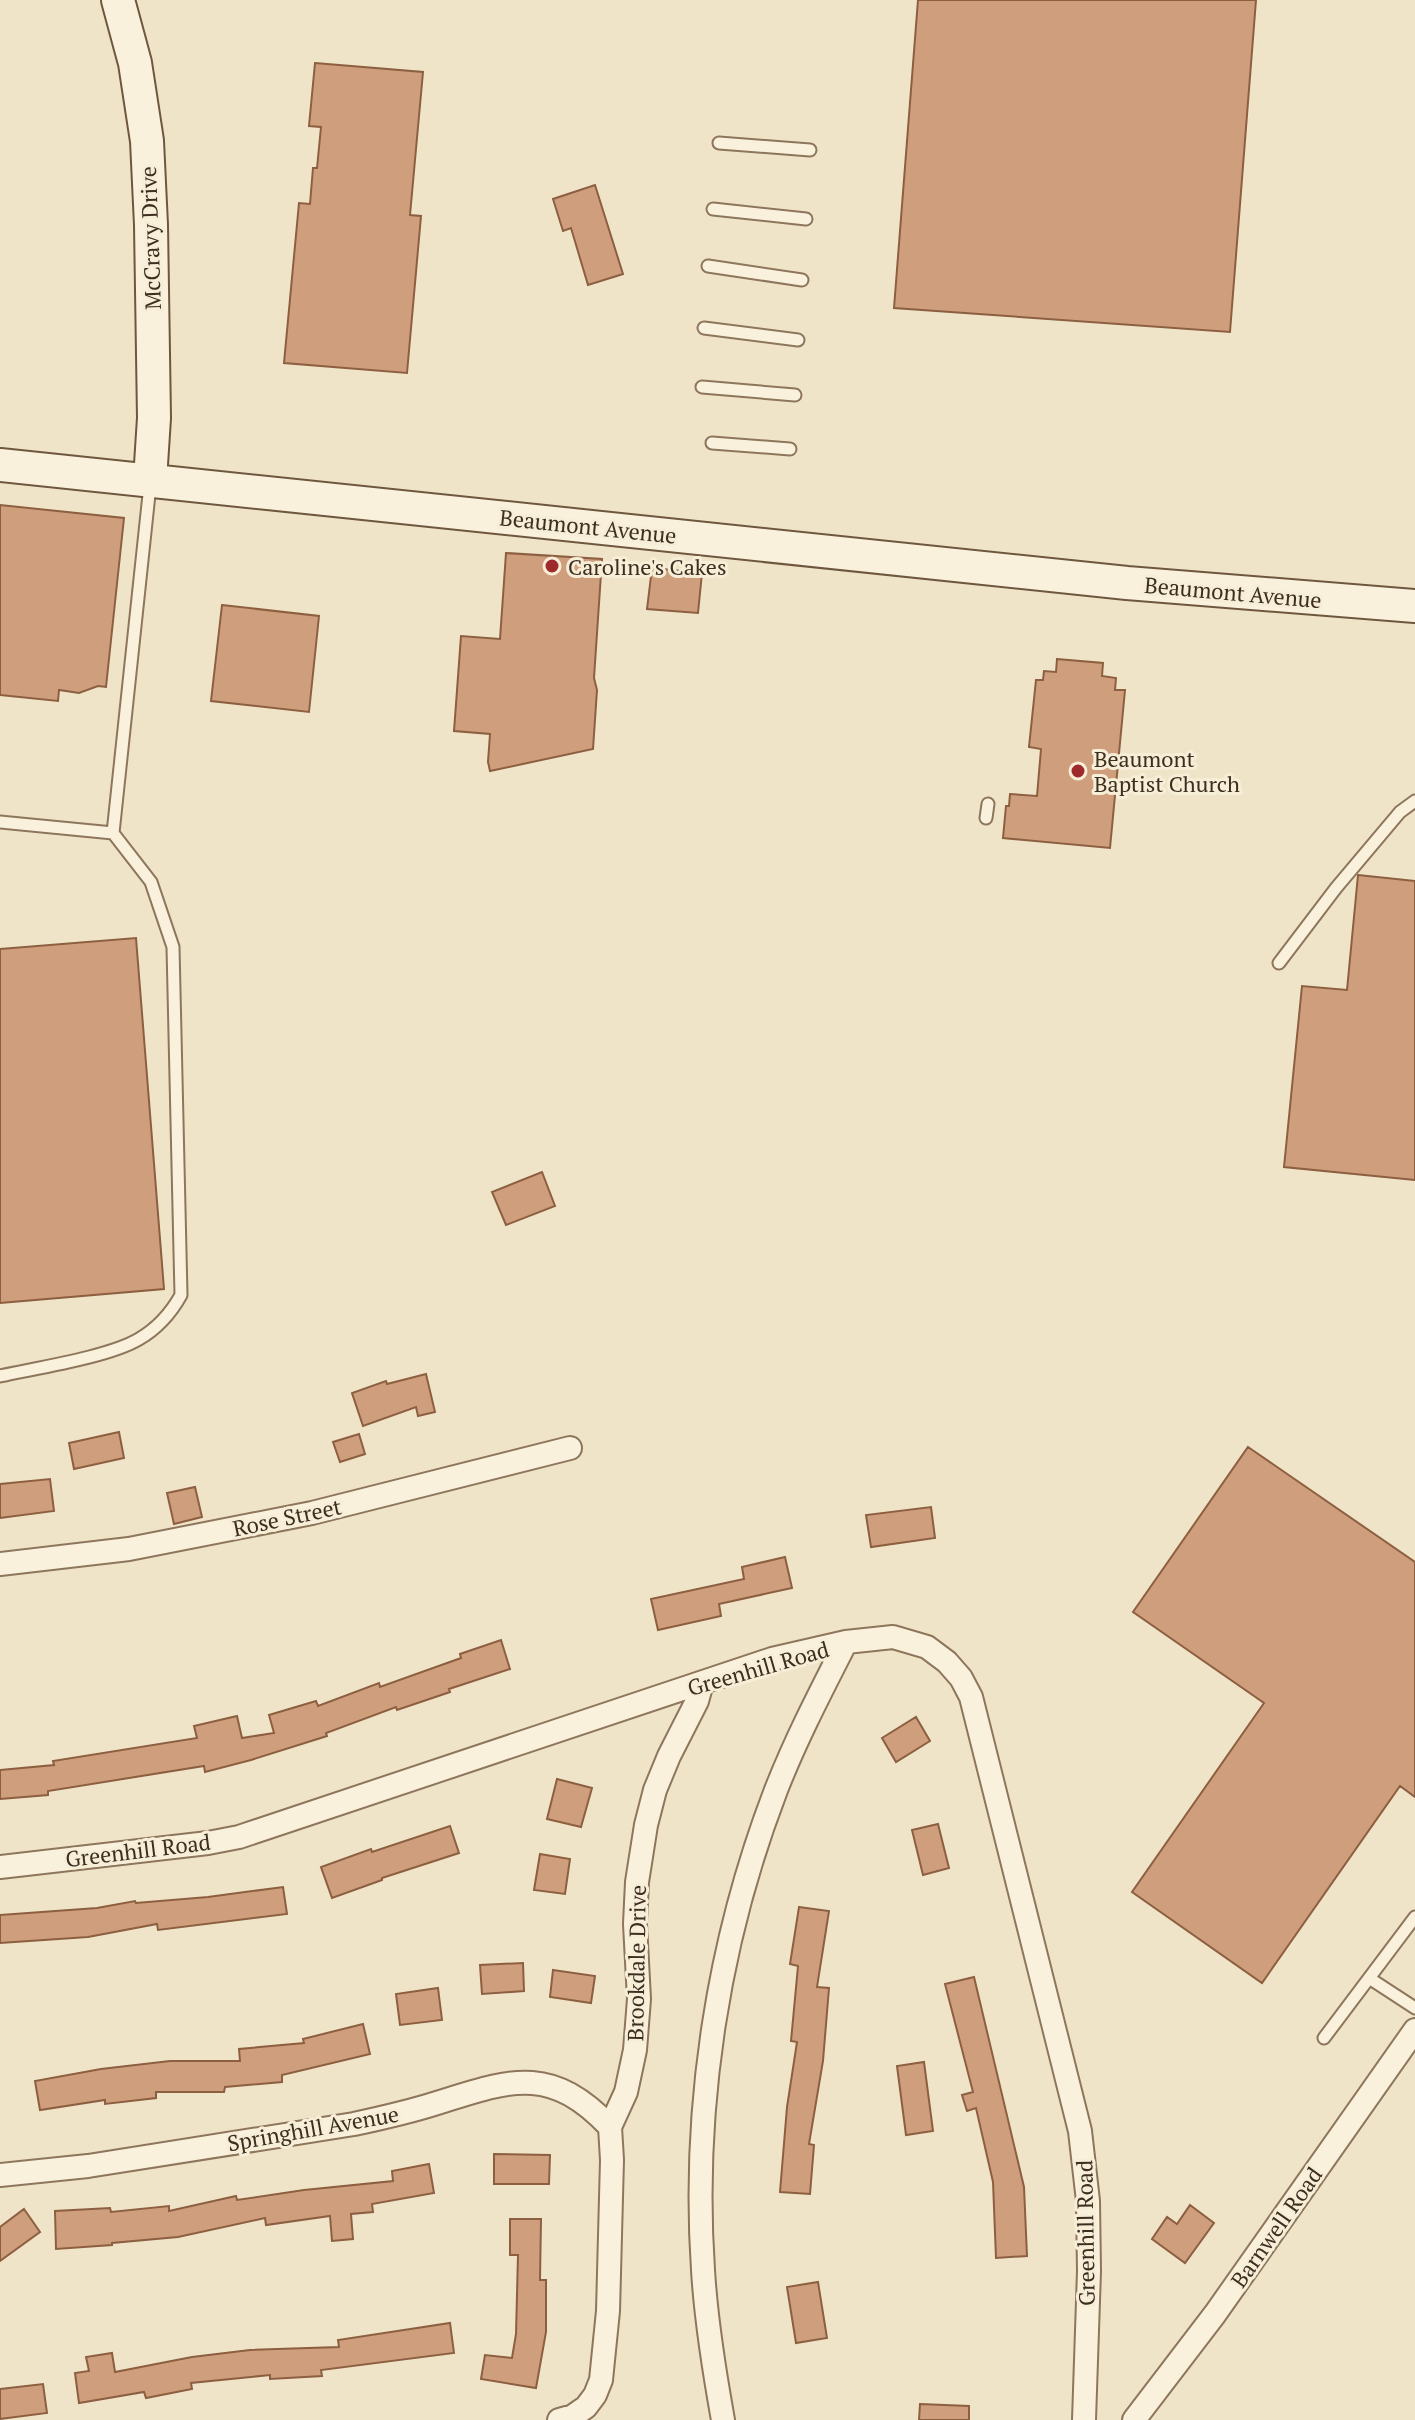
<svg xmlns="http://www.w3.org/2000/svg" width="1415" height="2420" font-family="'PT Serif',serif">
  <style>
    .building { fill: #cf9f7d; stroke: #8d5f41; stroke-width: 2 }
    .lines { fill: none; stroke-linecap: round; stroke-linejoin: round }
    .lane-casing { stroke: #8d765c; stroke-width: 15 }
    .street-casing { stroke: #8d765c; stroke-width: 26 }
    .secondary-casing { stroke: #6f573f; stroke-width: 36 }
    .lane { stroke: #faf1dc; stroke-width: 11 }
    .street { stroke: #faf1dc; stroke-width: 22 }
    .secondary { stroke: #faf1dc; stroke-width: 32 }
    .poi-dot { fill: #9e2a2b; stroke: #f7eed8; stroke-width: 3 }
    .labels { text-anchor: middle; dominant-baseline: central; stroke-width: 6; stroke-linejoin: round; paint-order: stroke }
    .street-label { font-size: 22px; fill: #3d2e20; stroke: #f7eed8 }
    .poi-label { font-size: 22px; fill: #3d2e20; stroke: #f7eed8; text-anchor: start }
  </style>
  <rect width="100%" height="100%" fill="#f0e4c8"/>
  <!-- building -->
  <path class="building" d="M918,0H1256L1230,332L894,308Z
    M315,63L423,72L410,215L421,216L407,373L284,363L299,203L310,204L313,168H317L321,127L309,126Z
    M595,185L623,274L588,285L571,228L563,231L553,199Z
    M0,505L124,518L106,687L98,686L79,693L59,690L58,701L0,695Z
    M506,553L602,559L594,678L597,690L593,749L490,771L488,762L490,734L454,731L461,636L500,639Z
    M652,568L702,573L698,613L647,609Z
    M222,605L319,616L309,712L211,701Z
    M1057,659L1103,663L1102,676L1116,678L1115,690H1125L1110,848L1003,838L1006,806H1009L1010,794L1037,796L1041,749L1029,747L1036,680H1043L1044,671L1056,672Z
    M1358,875L1415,881V1180L1284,1167L1302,986L1347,990Z
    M136,938L164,1289L0,1303V949Z
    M542,1172L555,1206L506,1225L492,1192Z
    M426,1374L435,1412L418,1416L416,1407L363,1426L352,1393L386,1381L387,1384Z
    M119,1432L124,1458L74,1469L69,1443Z
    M359,1434L365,1454L340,1462L333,1442Z
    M1248,1447L1415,1562V1797L1400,1786L1262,1983L1132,1892L1264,1703L1133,1612Z
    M50,1479L54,1511L0,1518V1484Z
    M195,1487L202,1517L174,1524L167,1493Z
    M931,1507L935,1538L871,1547L866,1515Z
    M785,1557L792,1588L719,1604L721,1616L658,1630L651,1599L744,1579L742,1567Z
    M501,1640L510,1669L449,1689L450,1692L397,1710L396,1707L326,1733L327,1736L251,1760L205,1772L204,1766L48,1791V1795L0,1799V1770L54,1765L53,1761L197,1738L194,1726L237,1716L242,1738L274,1733L269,1715L316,1701L318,1706L379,1683L380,1687L461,1658L460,1654Z
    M916,1717L930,1741L896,1762L882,1738Z
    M557,1779L592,1788L581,1827L547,1819Z
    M938,1824L949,1868L923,1875L912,1830Z
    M450,1826L459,1853L382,1878V1880L332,1898L321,1867L371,1849L372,1852Z
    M540,1854L570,1859L565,1894L534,1890Z
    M283,1887L287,1914L158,1930L157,1924L88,1937L0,1943V1915L97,1908L135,1901L136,1903L208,1897Z
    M799,1907L829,1911L817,1987L829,1988L823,2061L809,2144L814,2145L810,2194L780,2192L787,2107L797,2042L791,2041L798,1966L790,1964Z
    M523,1963L524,1991L482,1994L480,1965Z
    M553,1970L595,1976L591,2003L550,1997Z
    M974,1977L1024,2187L1027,2256L996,2258L993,2182L976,2108L967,2111L962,2095L973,2092L945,1984Z
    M438,1988L442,2020L400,2025L396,1994Z
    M363,2024L370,2054L282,2075V2082L225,2087L224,2092H156V2098L105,2104V2100L40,2110L35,2081L101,2069L170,2061H240L239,2049L304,2043L303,2039Z
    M924,2062L933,2131L906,2135L897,2066Z
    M494,2154L550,2155L549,2184H494Z
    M429,2164L434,2193L372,2204L373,2212L351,2214L353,2239L332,2241L330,2216L266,2225L265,2218L178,2237L112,2243V2245L56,2249L55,2211L110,2208L111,2212L169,2206V2211L236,2196L237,2200L304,2190L393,2181L392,2171Z
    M1190,2205L1214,2223L1185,2263L1152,2239L1167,2217L1177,2224Z
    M24,2209L40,2232L0,2261V2227Z
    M510,2219H541L540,2280H546V2332L536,2388L481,2379L485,2355L512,2358L516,2334L518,2255H510Z
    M818,2282L827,2338L796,2343L787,2287Z
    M450,2323L454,2353L321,2370L322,2376L270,2379V2375L191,2383L192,2389L146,2398L144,2392L79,2403L75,2373L89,2371L86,2357L112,2353L115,2372L192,2357L250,2350L339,2347L338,2340Z
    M43,2384L47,2413L0,2419V2389Z
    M920,2404L969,2406V2420H919Z"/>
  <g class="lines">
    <!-- lane casing -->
    <g class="lane-casing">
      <path id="lane" d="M719,143L810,150
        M713,209L806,219
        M708,266L802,280
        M704,328L798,340
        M702,387L795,395
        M712,443L790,449
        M986,818L988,804
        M0,822L113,833L150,485
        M1279,963L1336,888L1400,812L1415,801
        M0,1376C36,1368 109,1357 139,1339C158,1328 171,1313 181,1295L173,947L151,882L113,833
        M1369,1978L1415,2008
        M1324,2038L1415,1917"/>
    </g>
    <!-- street casing -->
    <g class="street-casing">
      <path id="street" d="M0,1564L129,1549L312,1513L570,1448
        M0,1867L208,1843L239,1837L772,1659L846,1642L893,1637L927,1647L947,1662L961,1678L971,1697L1080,2131L1088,2201L1089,2271L1084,2420
        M0,2175L88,2166L354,2124C382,2118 409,2112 437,2103C511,2080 550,2064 610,2127
        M559,2420L573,2416L586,2407L595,2395L601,2380L608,2311L612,2160L610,2127L626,2092L635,2050L639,1999L635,1924L637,1882L646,1825L655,1790L669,1756L697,1701L702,1683
        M723,2420C714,2370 706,2321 703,2270C692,2108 718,1941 776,1790C796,1739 821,1691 846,1642
        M1134,2420L1215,2314L1415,2030"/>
    </g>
    <!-- secondary casing -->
    <g class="secondary-casing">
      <path id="secondary" d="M118,0L135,63L147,141L151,225L154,418L150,480
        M0,465L1127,583L1415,606"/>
    </g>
    <!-- lane -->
    <use href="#lane" class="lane"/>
    <!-- street -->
    <use href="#street" class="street"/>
    <!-- secondary -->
    <use href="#secondary" class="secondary"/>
  </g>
  <!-- markers -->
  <g class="poi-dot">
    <circle cx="552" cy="566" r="8"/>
    <circle cx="1078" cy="771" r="8"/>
  </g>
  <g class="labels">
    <!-- street labels -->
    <g class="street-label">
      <text transform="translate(150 238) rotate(-92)">McCravy Drive</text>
      <text transform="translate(588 526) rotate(6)">Beaumont Avenue</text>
      <text transform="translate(1233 592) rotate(5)">Beaumont Avenue</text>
      <text transform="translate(287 1517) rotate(-12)">Rose Street</text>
      <text transform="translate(758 1668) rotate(-16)">Greenhill Road</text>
      <text transform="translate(138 1850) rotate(-7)">Greenhill Road</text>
      <text transform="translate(636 1963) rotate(-89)">Brookdale Drive</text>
      <text transform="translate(313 2128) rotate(-10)">Springhill Avenue</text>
      <text transform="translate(1276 2227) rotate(-55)">Barnwell Road</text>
      <text transform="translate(1085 2233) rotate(-91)">Greenhill Road</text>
    </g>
    <!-- poi labels -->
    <g class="poi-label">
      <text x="568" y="566">Caroline's Cakes</text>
      <text x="1094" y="758">Beaumont<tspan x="1094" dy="25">Baptist Church</tspan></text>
    </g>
  </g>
</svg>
